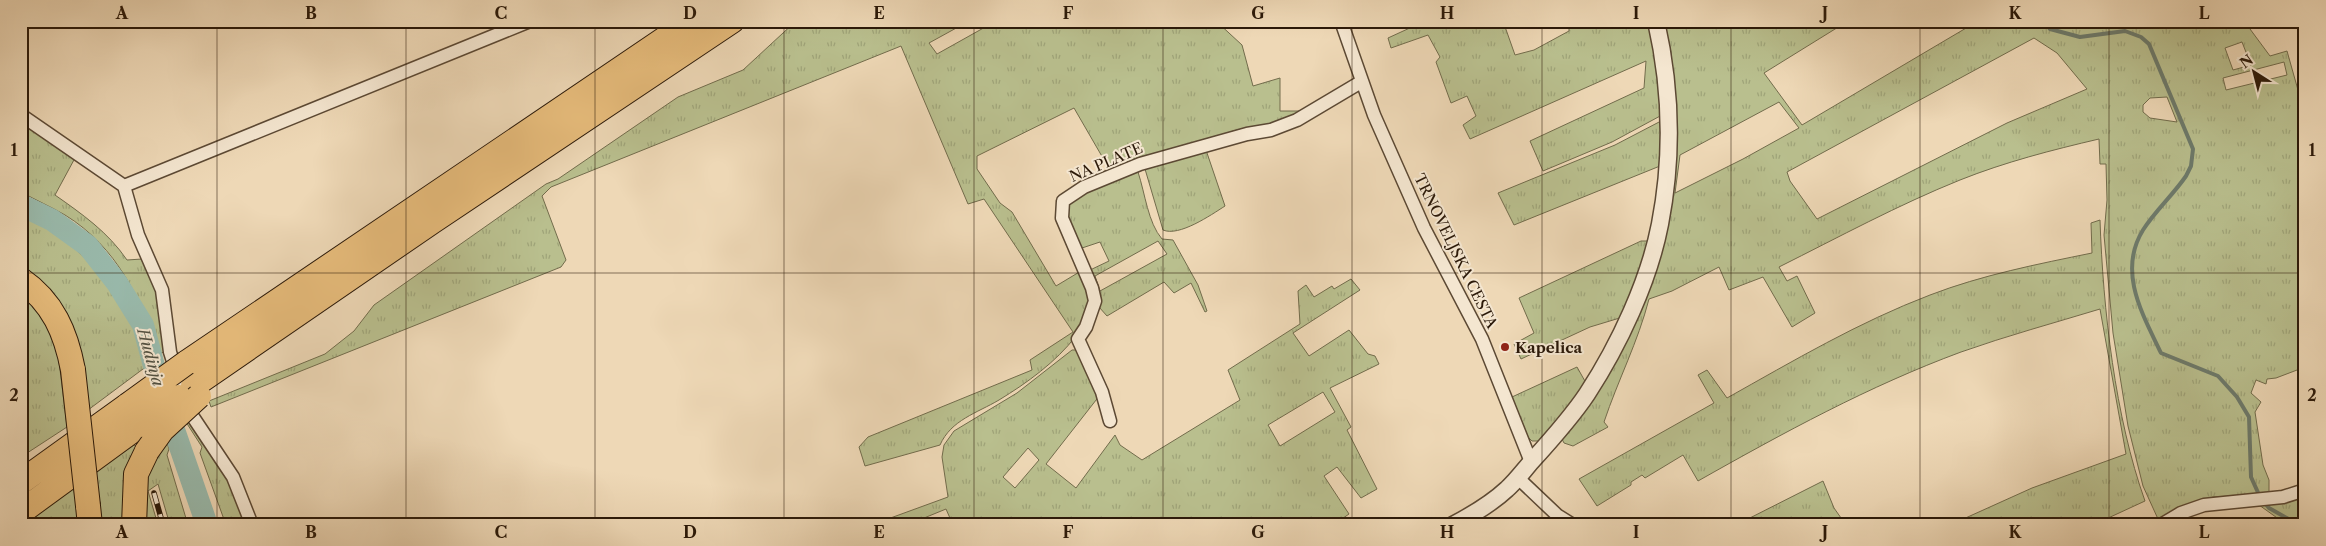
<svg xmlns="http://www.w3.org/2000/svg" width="2326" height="546" font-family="'Libre Caslon Text',serif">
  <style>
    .grass { fill: url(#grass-tufts); stroke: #726c4c; fill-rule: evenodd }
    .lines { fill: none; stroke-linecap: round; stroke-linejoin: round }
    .stream { stroke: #6d7a6b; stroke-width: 4 }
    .river { stroke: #99baac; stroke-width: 22 }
    .minor-casing { stroke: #5c4934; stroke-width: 15 }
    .tertiary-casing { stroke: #5c4934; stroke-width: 19 }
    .motorway-casing { stroke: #2b1909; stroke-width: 26 }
    .minor { stroke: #f4e6d0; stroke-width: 12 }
    .tertiary { stroke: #f4e6d0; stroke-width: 16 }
    .motorway { stroke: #e7bc7b; stroke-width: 24 }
    .rail-casing { stroke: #2b1909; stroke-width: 5.5 }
    .rail { stroke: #f4e6d0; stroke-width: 4; stroke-dasharray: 11; stroke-linecap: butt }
    .motorway-bridge-casing { stroke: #2b1909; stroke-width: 26; stroke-linecap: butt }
    .motorway-bridge { stroke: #e7bc7b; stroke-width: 24 }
    .grid { fill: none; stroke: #2b1909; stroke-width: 1; stroke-opacity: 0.55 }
    .poi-dot { fill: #8f2418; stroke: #f4e6d0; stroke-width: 2 }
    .labels { text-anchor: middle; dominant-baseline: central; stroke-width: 4; stroke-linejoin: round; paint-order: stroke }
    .street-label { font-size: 15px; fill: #2b1909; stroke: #f4e6d0 }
    .poi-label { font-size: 15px; font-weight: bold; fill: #2b1909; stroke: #f4e6d0; text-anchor: start }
    .water-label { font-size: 16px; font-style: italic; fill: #525142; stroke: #f4e6d0 }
    .neatline { fill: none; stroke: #2b1909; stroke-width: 2 }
    .grid-label { font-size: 16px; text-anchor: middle; font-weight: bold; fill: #2b1909 }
  </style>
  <defs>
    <pattern id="grass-tufts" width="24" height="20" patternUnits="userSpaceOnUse" patternTransform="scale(1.25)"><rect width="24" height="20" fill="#b9bf8e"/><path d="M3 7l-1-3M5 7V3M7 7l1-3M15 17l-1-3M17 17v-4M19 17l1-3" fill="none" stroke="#9fa479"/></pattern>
  </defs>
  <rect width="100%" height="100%" fill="#eed8b6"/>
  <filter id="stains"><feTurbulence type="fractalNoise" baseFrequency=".004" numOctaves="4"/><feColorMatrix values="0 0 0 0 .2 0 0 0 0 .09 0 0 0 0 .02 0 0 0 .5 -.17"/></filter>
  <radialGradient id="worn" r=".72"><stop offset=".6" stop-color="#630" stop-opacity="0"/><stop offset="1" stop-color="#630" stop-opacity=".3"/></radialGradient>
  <!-- grass -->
  <path class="grass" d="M796,21H969L929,43L937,54L996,21H1216L1242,45L1253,86L1280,78V111H1302L1295,117L1111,172L1074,108L977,156V169L1000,203L1012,212L1056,286L1081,271L1092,301C1087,312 1083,327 1076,336C1056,362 1027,383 999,400C977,413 951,420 940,445L865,466L859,447L868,437L1032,370L1030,360L1073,332L984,199L968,204L901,46L551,187L542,196L566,260L561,267L211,407L209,401L325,354L354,331L374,305L546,184L558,179L678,97L743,70Z
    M1425,21H1447L1450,27L1461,21H1503L1515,55L1534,50L1569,31V21H1651L1662,115L1612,142L1543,171L1530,141L1644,88L1646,61L1470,139L1463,125L1476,116L1467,96L1451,103L1436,62L1440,57L1428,35L1391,48L1388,38Z
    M1664,21H1848L1764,73L1802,125L1978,21H2276L2250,29L2270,56L2287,51L2298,90L2305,88V367L2276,378L2267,379L2266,384L2256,380L2251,393L2261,402L2255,412L2263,465L2269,480V494L2213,497L2197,502L2163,520L2158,519L2143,486L2128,426L2113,333L2104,235L2107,200L2106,164H2100L2099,139C2052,150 2005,162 1960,180C1898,205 1839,237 1779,267L1787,281L1797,276L1815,313L1792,327L1763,277L1729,290L1719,267L1672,291L1649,299C1638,342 1618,380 1604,422L1608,427L1573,446L1564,443L1562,439L1641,303L1674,94L1671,52ZM2034,38L2057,53L2087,89L2007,123L1817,219L1790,181L1787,172ZM2242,42L2251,65L2233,70L2225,48ZM2284,62L2287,75L2226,90L2223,78ZM2167,97L2177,122L2150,118L2143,112V105L2150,98ZM1779,102L1799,128L1743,159L1675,193L1680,155Z
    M21,118L75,158L55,195C82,214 108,232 127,260L142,259L158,295L166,351L159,354C141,299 117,247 65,215C51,207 36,200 21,192Z
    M1661,121L1660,166L1514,225L1498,193L1615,145Z
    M1206,150L1225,206C1211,215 1179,237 1163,230L1145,169Z
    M1135,169L1138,172C1145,193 1148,223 1162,239L1173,240L1198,285L1207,311L1205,312L1191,283L1174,293L1164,282L1107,316L1099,307L1088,271L1109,261L1100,242L1079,249L1065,219L1068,200ZM1158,241L1167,254L1100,291L1095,276Z
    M21,212L65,239L85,258L95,263L111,282L136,327L147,366L88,410L21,270Z
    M2100,220C2103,309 2115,417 2145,501L2093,525H1950L2032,488L2126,454L2100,309C2054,323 2006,336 1961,352C1869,386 1783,433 1698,481L1683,455L1645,478L1642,475L1631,482V485L1597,506L1579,479L1714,403L1698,375L1707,370L1727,398C1793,361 1859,322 1930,295C1982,275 2038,264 2092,253L2091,223Z
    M1641,241H1648L1637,280L1623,317L1590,327L1521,359L1514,344L1534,333L1519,298Z
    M1351,279L1360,290L1293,333L1309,356L1349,330L1368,354L1375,356L1379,364L1330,388L1351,427L1347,430L1377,489L1361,498L1337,467L1324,476L1349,514L1333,525H1192L1184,522L1182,525H953L946,509L907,525H887L885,520L948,497L942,457L944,445L954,431L1017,393L1072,350H1077L1100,395L1046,464L1076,488L1115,435L1120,445L1142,460L1240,400L1228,370L1300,324L1298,291L1306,285L1314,297L1332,286L1334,289ZM1323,392L1335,412L1280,446L1268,425ZM1028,448L1039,460L1015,488L1003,477Z
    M21,293L39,310L57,345L67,427L21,457Z
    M1577,367L1586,383L1565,413L1540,441H1532L1528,437L1512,397Z
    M189,415L222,467L248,525H226L200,453L202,447L184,419Z
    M166,439L169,449L167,455L188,525H170L158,484L148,491L158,525H139L141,480Z
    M134,445L136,446L125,525H100L95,471Z
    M1823,481L1834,508L1846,525H1736Z
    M73,485L80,525H21V524Z
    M2305,495V525H2287L2259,505Z"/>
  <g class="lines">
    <!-- stream -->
    <path class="stream" d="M2044,21L2050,29L2080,37L2125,31L2141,37L2149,44L2193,149L2191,166L2186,176C2173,195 2155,211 2143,230C2117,272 2143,315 2161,353L2218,376L2237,397L2249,417L2251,477L2260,497
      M2264,502L2269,508L2299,525"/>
    <!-- river -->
    <path class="river" d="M21,205L52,220L88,246L117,283L143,325L161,392L207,525"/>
    <!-- minor casing -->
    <g class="minor-casing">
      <path id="minor" d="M1341,21L1374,115L1424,228L1482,339L1531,462
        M21,115L124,186
        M1110,421L1102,392L1078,339L1086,327L1095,301L1092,288L1062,218L1063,201L1084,187L1140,164L1247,134L1271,130L1297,120L1361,82
        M1518,478L1557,515L1573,525
        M252,525L233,477L189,411L170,352L162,290L138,235L124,186L530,21
        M2161,525L2181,513L2204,505L2283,497L2305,490"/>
    </g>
    <!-- tertiary casing -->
    <g class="tertiary-casing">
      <path id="tertiary" d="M1453,525C1472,515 1492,503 1507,489C1516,481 1524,470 1532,461C1551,440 1571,418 1587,394C1619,345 1649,281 1660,224C1673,157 1671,87 1656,21"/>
    </g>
    <!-- motorway casing -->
    <g class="motorway-casing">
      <path id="motorway" d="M21,280C53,302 66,333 73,370
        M186,363L691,21
        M193,386L433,221L732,21
        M21,482L128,405
        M88,506L90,525
        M21,512L140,425
        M134,525L136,474L147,451"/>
    </g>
    <!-- minor -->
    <use href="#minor" class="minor"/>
    <!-- tertiary -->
    <use href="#tertiary" class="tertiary"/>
    <!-- motorway -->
    <use href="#motorway" class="motorway"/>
    <!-- rail casing -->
    <g class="rail-casing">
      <path id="rail" d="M154,493L163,525"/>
    </g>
    <!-- rail -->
    <use href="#rail" class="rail"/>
    <!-- motorway-bridge casing -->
    <g class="motorway-bridge-casing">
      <path id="motorway-bridge" d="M73,370L88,506
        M128,405L186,363
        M140,425L179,397
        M147,451L162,430L199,396"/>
    </g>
    <!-- motorway-bridge -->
    <use href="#motorway-bridge" class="motorway-bridge"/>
  </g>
  <!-- grid -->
  <path class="grid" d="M217,21V525M406,21V525M595,21V525M784,21V525M974,21V525M1163,21V525M1352,21V525M1542,21V525M1731,21V525M1920,21V525M2109,21V525M21,273H2305"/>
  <!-- markers -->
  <circle class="poi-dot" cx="1505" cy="347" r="5"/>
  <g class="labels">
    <!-- street labels -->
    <g class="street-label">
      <text transform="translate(1106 162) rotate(-23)">NA PLATE</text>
      <text transform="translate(1456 251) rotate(64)">TRNOVELJSKA CESTA</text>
    </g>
    <!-- poi labels -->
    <g class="poi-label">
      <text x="1515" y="347">Kapelica</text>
    </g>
    <!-- water labels -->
    <g class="water-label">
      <text transform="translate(151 357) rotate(74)">Hudinja</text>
    </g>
  </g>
  <!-- margin -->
  <rect width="2326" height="546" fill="none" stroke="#eed8b6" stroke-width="55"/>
  <!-- north arrow -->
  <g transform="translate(2254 72) rotate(324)" stroke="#f4e6d0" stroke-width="4" paint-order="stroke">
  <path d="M0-4L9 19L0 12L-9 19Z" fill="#2b1909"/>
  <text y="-8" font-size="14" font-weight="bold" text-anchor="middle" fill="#2b1909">N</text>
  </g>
  <rect x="28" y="28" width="2270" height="490" class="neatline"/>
  <g class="grid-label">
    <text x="122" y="19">A</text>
    <text x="311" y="19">B</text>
    <text x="501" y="19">C</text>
    <text x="690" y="19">D</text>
    <text x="879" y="19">E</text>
    <text x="1068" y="19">F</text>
    <text x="1258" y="19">G</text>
    <text x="1447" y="19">H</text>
    <text x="1636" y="19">I</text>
    <text x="1825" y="19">J</text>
    <text x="2015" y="19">K</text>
    <text x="2204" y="19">L</text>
    <text x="14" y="156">1</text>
    <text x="2312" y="156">1</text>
    <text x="14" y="401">2</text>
    <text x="2312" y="401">2</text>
    <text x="122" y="538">A</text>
    <text x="311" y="538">B</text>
    <text x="501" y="538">C</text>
    <text x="690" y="538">D</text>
    <text x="879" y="538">E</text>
    <text x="1068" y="538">F</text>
    <text x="1258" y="538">G</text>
    <text x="1447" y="538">H</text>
    <text x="1636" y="538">I</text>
    <text x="1825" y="538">J</text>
    <text x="2015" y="538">K</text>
    <text x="2204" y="538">L</text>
  </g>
  <rect width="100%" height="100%" filter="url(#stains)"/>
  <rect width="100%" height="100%" fill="url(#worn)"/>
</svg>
